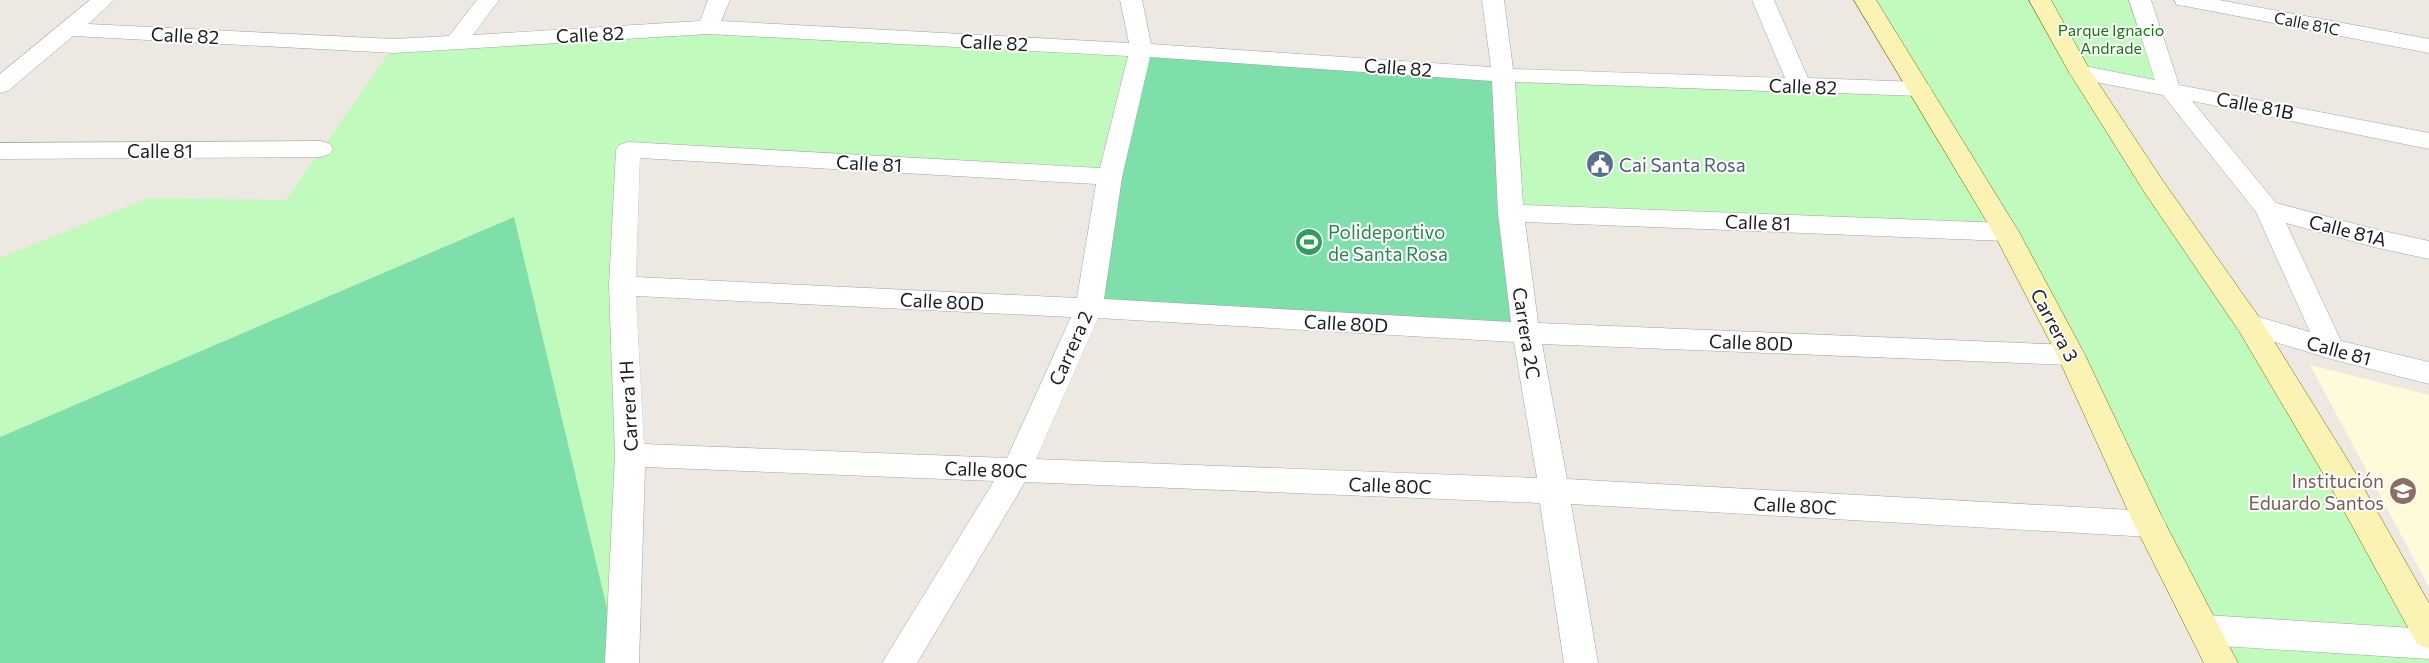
<svg xmlns="http://www.w3.org/2000/svg" width="2429" height="663" font-family="Commissioner,sans-serif">
  <style>
    .education { fill: #fffada }
    .park { fill: #c1fabd }
    .pitch { fill: #7edfab }
    .lines { fill: none; stroke-linecap: round; stroke-linejoin: round }
    .minor-casing { stroke: #a3a3a3; stroke-width: 1 }
    .secondary-casing { stroke: #746f03; stroke-width: 1 }
    .minor { fill: #fff; fill-rule: evenodd }
    .secondary { fill: #faf3b4; fill-rule: evenodd }
    .labels { text-anchor: middle; dominant-baseline: central; stroke-width: 4; stroke-linejoin: round; paint-order: stroke }
    .far-street-label { font-size: 16px; fill: #1c1c1c; stroke: #fff }
    .far-park-label { font-size: 16px; fill: #117b0a; stroke: #fff }
    .street-label { font-size: 19px; fill: #1c1c1c; stroke: #fff }
    .service-label { font-size: 19px; fill: #4e5e75; stroke: #fff; text-anchor: start }
    .leisure-label { font-size: 19px; fill: #27864d; stroke: #fff; text-anchor: start }
    .education-label { font-size: 19px; fill: #785e54; stroke: #fff; text-anchor: end }
  </style>
  <rect width="100%" height="100%" fill="#eee8e2"/>
  <!-- education -->
  <path class="education" d="M2310,365L2429,395V587Z"/>
  <!-- park -->
  <path class="park" d="M1868,0H2140L2169,88L2080,72L2429,634V663H2218L2006,232L1511,213L1503,75L1920,89Z
    M708,27L1141,50L1110,177L628,150L620,663L513,217L0,437V258L149,198L286,200L394,46Z"/>
  <!-- pitch -->
  <path class="pitch" d="M1141,50L1503,75L1526,333L1089,308Z
    M514,217L620,663H0V437Z"/>
  <g class="lines">
    <!-- minor casing -->
    <g class="minor-casing">
      <path id="minor" d="M90,0H114L88,24L394,39L449,36L477,0H499L473,35L700,21L708,0H730L721,21L1129,43L1120,0H1142L1151,44L1491,67L1482,0H1504L1513,69L1785,78L1752,0H1774L1808,78L1920,82L1928,84L1931,89L1928,94L1920,96L1807,92L1800,94L1792,92L1515,82L1523,205L2006,223L2015,226L2019,232L2015,238L2006,241L1525,222L1538,323L2071,345L2081,348L2085,355L2081,362L2071,365L1542,344L1567,479L2150,511L2161,515L2166,524L2161,533L2150,537L1571,504L1598,663H1564L1540,503L1025,482L917,663H882L994,481L645,467L639,663H605L615,455L609,286L616,150L619,145L628,142L1100,168L1128,56L708,34L394,53L73,36L8,91L0,93V74ZM1150,57L1492,81L1498,213L1511,322L1104,299L1122,177ZM640,158L1096,184L1077,298L636,277ZM636,296L1071,317L1007,458L644,444ZM1098,318L1514,342L1537,478L1036,459Z
        M2129,0H2151L2179,85L2429,133V149L2192,101L2276,203L2374,229L2429,241V259L2374,247L2286,223L2341,341L2429,362V384L2331,359L2239,331L2235,324L2239,317L2249,314L2310,332L2256,212L2163,95L2080,79L2072,77L2069,72L2072,67L2080,65L2155,80Z
        M2174,0H2219L2429,39V53L2185,6L2177,5Z
        M321,141L330,144L333,149L330,154L321,157L0,159V143Z
        M2206,615L2429,629V659L2206,645L2194,640L2189,630L2194,620Z"/>
    </g>
    <!-- secondary casing -->
    <g class="secondary-casing">
      <path id="secondary" d="M1854,0H1876L2019,232L2085,355L2163,519L2238,663H2204L2134,524L2057,355L1993,232Z
        M2029,0H2051L2091,72L2163,181L2259,317L2349,462L2429,603V649L2417,644L2327,480L2239,331L2145,193L2069,72Z"/>
    </g>
    <!-- minor -->
    <use href="#minor" class="minor"/>
    <!-- secondary -->
    <use href="#secondary" class="secondary"/>
  </g>
  <!-- icons -->
  <defs>
    <g id="civic-disc" transform="scale(1.4375)"><circle r="9.5" fill="#5c6f8a" stroke="#fff"/><path d="M-.6-6.5H3V-4.5H.6V-3L4-1V1h2V6H-6V1h2V-1L-.6-3ZM-1.2 2.5V6h2.4V2.5Z" fill="#fff"/></g>
    <g id="stadium-disc" transform="scale(1.4375)"><circle r="9.5" fill="#2e9e5b" stroke="#fff"/><path d="M0-5a6.5 5 0 1 0 0 10a6.5 5 0 1 0 0-10ZM-3.5-1.8h7v3.6h-7Z" fill="#fff"/></g>
    <g id="university-disc" transform="scale(1.4375)"><circle r="9.5" fill="#8d6e63" stroke="#fff"/><path d="M0-5L7-2L0 1L-7-2ZM-4 1L0 2.5L4 1V4Q0 6-4 4Z" fill="#fff"/></g>
  </defs>
  <g fill-rule="evenodd">
    <use href="#civic-disc" x="1600" y="164"/>
    <use href="#stadium-disc" x="1309" y="242"/>
    <use href="#university-disc" x="2403" y="491"/>
  </g>
  <g class="labels">
    <!-- far-street labels -->
    <g class="far-street-label">
      <text transform="translate(2307 23) rotate(11)">Calle 81C</text>
    </g>
    <!-- far-park labels -->
    <g class="far-park-label">
      <text x="2111" y="29">Parque Ignacio<tspan x="2111" dy="18">Andrade</tspan></text>
    </g>
    <!-- street labels -->
    <g class="street-label">
      <text transform="translate(590 34) rotate(-3)">Calle 82</text>
      <text transform="translate(185 35) rotate(3)">Calle 82</text>
      <text transform="translate(994 42) rotate(3)">Calle 82</text>
      <text transform="translate(1398 67) rotate(4)">Calle 82</text>
      <text transform="translate(1803 86) rotate(2)">Calle 82</text>
      <text transform="translate(2255 105) rotate(11)">Calle 81B</text>
      <text x="160" y="150">Calle 81</text>
      <text transform="translate(869 163) rotate(3)">Calle 81</text>
      <text transform="translate(1758 222) rotate(2)">Calle 81</text>
      <text transform="translate(2348 230) rotate(14)">Calle 81A</text>
      <text transform="translate(942 301) rotate(3)">Calle 80D</text>
      <text transform="translate(1346 323) rotate(3)">Calle 80D</text>
      <text transform="translate(2055 325) rotate(62)">Carrera 3</text>
      <text transform="translate(1527 333) rotate(81)">Carrera 2C</text>
      <text transform="translate(1751 342) rotate(2)">Calle 80D</text>
      <text transform="translate(1070 348) rotate(-66)">Carrera 2</text>
      <text transform="translate(2339 350) rotate(15)">Calle 81</text>
      <text transform="translate(628 406) rotate(-93)">Carrera 1H</text>
      <text transform="translate(986 469) rotate(2)">Calle 80C</text>
      <text transform="translate(1390 485) rotate(2)">Calle 80C</text>
      <text transform="translate(1795 505) rotate(3)">Calle 80C</text>
    </g>
    <!-- service labels -->
    <g class="service-label">
      <text x="1619" y="164">Cai Santa Rosa</text>
    </g>
    <!-- leisure labels -->
    <g class="leisure-label">
      <text x="1328" y="231">Polideportivo<tspan x="1328" dy="22">de Santa Rosa</tspan></text>
    </g>
    <!-- education labels -->
    <g class="education-label">
      <text x="2384" y="480">Institución<tspan x="2384" dy="22">Eduardo Santos</tspan></text>
    </g>
  </g>
</svg>
